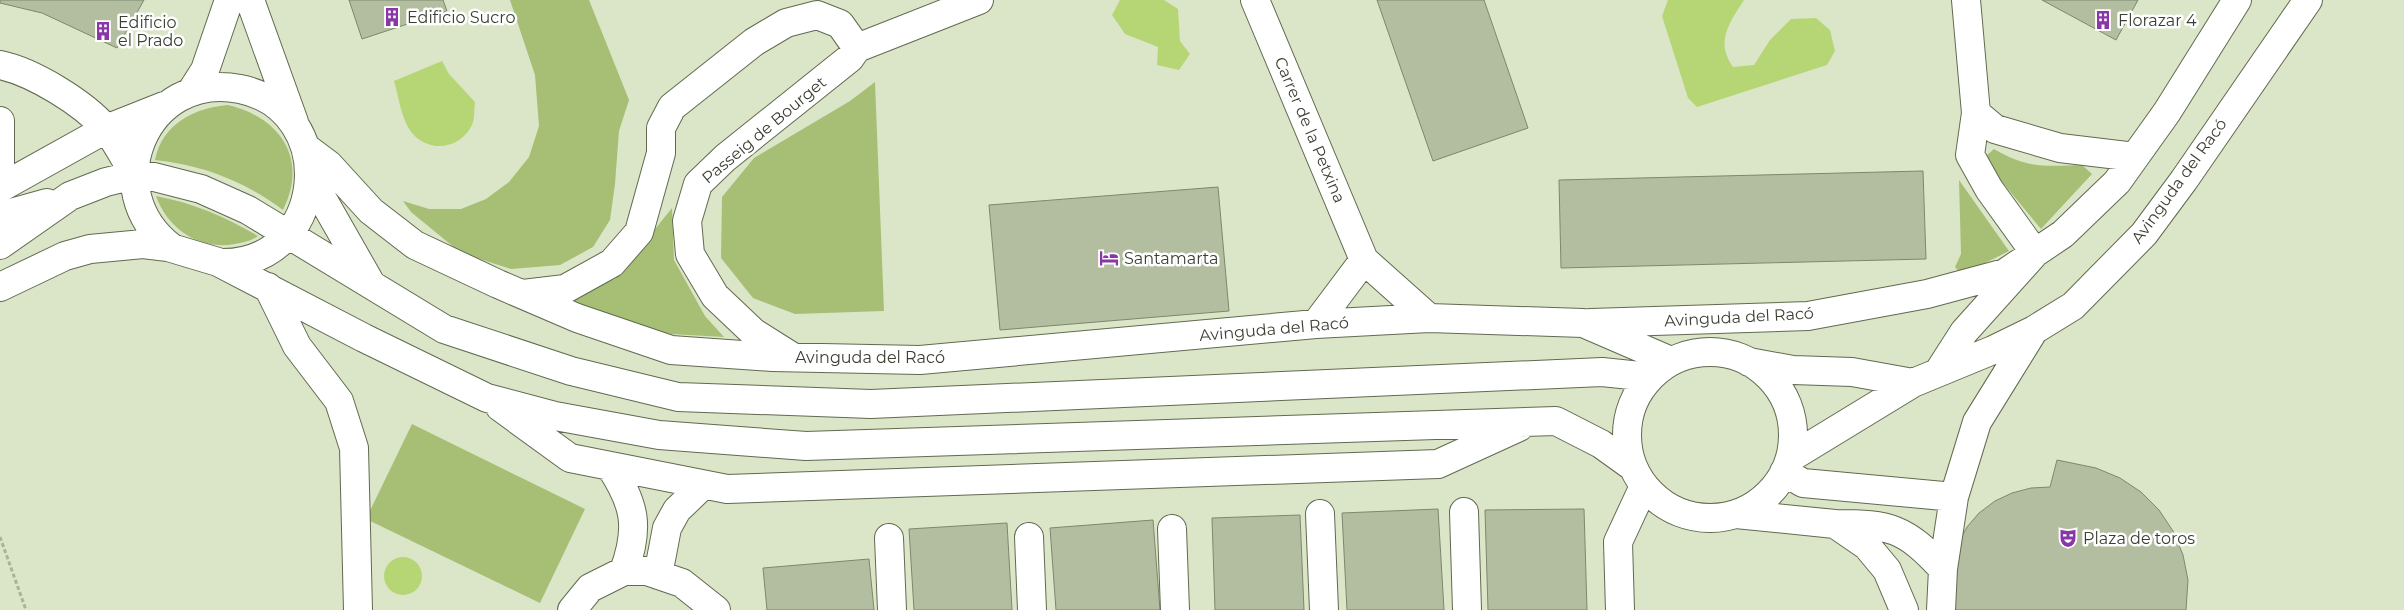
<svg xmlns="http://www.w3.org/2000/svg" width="2404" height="610" font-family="Montserrat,sans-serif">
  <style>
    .green { fill: #a6bf75 }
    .water { fill: #b6d676 }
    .building { fill: #b3bea1; stroke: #7d876c }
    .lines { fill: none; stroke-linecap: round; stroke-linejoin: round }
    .minor-casing { stroke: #616a50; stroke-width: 30 }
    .path { stroke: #aab39b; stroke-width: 3; stroke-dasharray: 4 2.5; stroke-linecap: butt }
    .minor { stroke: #fff; stroke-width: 28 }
    .labels { text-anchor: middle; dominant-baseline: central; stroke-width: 5; stroke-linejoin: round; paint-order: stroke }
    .poi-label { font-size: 16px; fill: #3b3f33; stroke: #fff; text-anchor: start }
    .street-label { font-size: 16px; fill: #3b3f33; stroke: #fff }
  </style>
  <rect width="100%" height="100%" fill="#dbe6c8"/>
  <!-- green -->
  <path class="green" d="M510,0H589L629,100L619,131L615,184L610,220L593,247L560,265L511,269L461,253L411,212L403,201L429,209H461L486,199L509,182L529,157L539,126L535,75Z
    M875,82L884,311L795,314L753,298L721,258L722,197L754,158L850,101Z
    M228,105C279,117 309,158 283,210C244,181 203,165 155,160C162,124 194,108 228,105Z
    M1994,149C2028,169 2045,166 2082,165L2092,174L2041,229L1993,171L1987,155Z
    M1959,180L2009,251L1967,272L1960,273L1955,267L1961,254Z
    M156,196C193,203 226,217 258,236C250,242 238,244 228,245C195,247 167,227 156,196Z
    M672,208L674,260L705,316L724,337L670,334L598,319L550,305L615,279Z
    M412,424L585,509L540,603L366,519Z"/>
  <!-- water -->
  <path class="water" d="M1120,0H1164L1178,9L1180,41L1190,54L1179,70L1157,65L1158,47L1125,34L1112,15Z
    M1668,0H1744C1729,24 1715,41 1733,67L1754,65L1770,40L1791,19L1816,18L1830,30L1835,51L1827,65L1697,107L1688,98L1662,16Z
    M442,61L449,74L475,102C474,109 475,118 472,125C462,146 436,153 417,138C402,126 399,98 394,81Z
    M384 576a19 19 0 1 1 38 0a19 19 0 1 1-38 0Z"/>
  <!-- building -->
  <path class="building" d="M0,0H144L117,48L42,13L0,3Z
    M349,0H443L447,11L362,39Z
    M1377,0H1484L1528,128L1433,161Z
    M2042,0H2138L2116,40Z
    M1923,171L1926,259L1561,268L1559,180Z
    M1218,187L1229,311L1000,330L989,205Z
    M2057,460L2096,468L2120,478L2141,492L2159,510L2173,531L2183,555L2188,580L2186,610H1953L1958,544L1967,527L1979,513L1995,501L2012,493L2031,488L2050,487Z
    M1438,509L1444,610H1347L1342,513Z
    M1584,509L1587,610H1488L1485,510Z
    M1300,515L1304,610H1215L1212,518Z
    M1153,520L1160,610H1056L1050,528Z
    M1007,523L1012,610H914L909,529Z
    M869,559L874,610H767L763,568Z"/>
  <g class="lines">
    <!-- minor casing -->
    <g class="minor-casing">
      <path id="minor" d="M250,0L294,122
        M1255,0L1364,260
        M1966,0L1976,113
        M857,48L979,0
        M0,65C33,72 84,103 106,129C117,142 125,160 135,175
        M191,92L205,70L229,0
        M0,121V176
        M305,147L329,165L371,211L415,245L498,284L577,318L671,350L772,357L920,360L1316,324L1429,318L1583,323L1671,361
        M310,177L371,284
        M0,188L106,129L164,106
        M0,216L47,203
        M0,245L70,196L106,182L135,175L154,177L201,189L248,210L444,329L571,371L678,397L871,404L1602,372L1650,377
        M172,248C95,190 146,70 240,89C342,110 327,266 220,263
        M0,287L65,256L90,249L143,244L168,247L218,262L364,338L487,398L555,416L659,435L806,446L1556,421L1601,444L1633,467
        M268,287L297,346L339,401L354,448L358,610
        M523,294L565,289L612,263L639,232L661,153V128L672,107L754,42L786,23L817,15L840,24L857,48L850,58L725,158L698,184L687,221L690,254L715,296L753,332L791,356
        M1591,323L1808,316L1927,294L2005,273L2063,234L2117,182L2167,112L2237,0
        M1316,324L1364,260L1429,318
        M1627 435a83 83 0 1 1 166 0a83 83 0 1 1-166 0Z
        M1749,362L1793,370L1852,372L1913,383
        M1939,371L1964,332L2035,253L1989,189L1970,155L1976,113L1995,129L2060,148L2135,157
        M500,407L570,458L727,489L1438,464L1519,427
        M1790,458L1913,383L1993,350L2034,330L2073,306L2144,234L2184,180L2308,0
        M610,466C635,504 640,527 624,571
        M1784,472L1803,483L1954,497
        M1464,512L1467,610
        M1320,514L1324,610
        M1736,514L1835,524L1867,546L1887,570L1904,610
        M1835,524C1891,524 1905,528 1943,569
        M1172,529L1175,610
        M1029,537L1032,610
        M889,538L892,610
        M658,575L667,528L677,510L703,485
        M572,610L590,588L624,571H647L682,583L716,610
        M1620,610L1618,542L1644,486
        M1941,610L1943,569L1954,497L1977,422L2034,330"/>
    </g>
    <!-- path -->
    <path class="path" d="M0,537L26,610"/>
    <!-- minor -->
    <use href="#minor" class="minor"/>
  </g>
  <!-- icons -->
  <defs>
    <g id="building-bare" transform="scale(1.5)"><path d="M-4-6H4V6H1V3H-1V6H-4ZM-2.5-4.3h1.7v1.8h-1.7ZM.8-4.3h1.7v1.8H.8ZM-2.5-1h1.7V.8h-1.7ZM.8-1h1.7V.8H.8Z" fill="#8937a6" stroke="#fff" stroke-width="2.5" paint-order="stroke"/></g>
    <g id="hotel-bare" transform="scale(1.5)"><path d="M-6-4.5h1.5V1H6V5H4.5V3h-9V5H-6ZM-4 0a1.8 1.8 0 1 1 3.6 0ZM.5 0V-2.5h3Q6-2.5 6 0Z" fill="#8937a6" stroke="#fff" stroke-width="2.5" paint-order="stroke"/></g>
    <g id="theatre-bare" transform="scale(1.5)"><path d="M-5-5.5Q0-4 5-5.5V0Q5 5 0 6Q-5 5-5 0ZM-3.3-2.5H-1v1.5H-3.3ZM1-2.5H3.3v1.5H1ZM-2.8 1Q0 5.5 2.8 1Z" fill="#8937a6" stroke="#fff" stroke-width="2.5" paint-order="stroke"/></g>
  </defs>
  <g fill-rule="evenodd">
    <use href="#building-bare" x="392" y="17"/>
    <use href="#building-bare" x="2103" y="20"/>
    <use href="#building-bare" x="103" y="31"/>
    <use href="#hotel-bare" x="1109" y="258"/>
    <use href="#theatre-bare" x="2068" y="538"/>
  </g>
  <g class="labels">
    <!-- poi labels -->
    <g class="poi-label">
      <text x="407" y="17">Edificio Sucro</text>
      <text x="2118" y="20">Florazar 4</text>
      <text x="118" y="22">Edificio<tspan x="118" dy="18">el Prado</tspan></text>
      <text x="1124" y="258">Santamarta</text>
      <text x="2083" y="538">Plaza de toros</text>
    </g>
    <!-- street labels -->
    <g class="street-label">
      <text transform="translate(764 130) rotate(-40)">Passeig de Bourget</text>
      <text transform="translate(1310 130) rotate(67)">Carrer de la Petxina</text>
      <text transform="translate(2179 181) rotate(-54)">Avinguda del Racó</text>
      <text transform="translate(1739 317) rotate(-3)">Avinguda del Racó</text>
      <text transform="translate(1274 329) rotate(-5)">Avinguda del Racó</text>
      <text x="870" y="357">Avinguda del Racó</text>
    </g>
  </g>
</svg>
